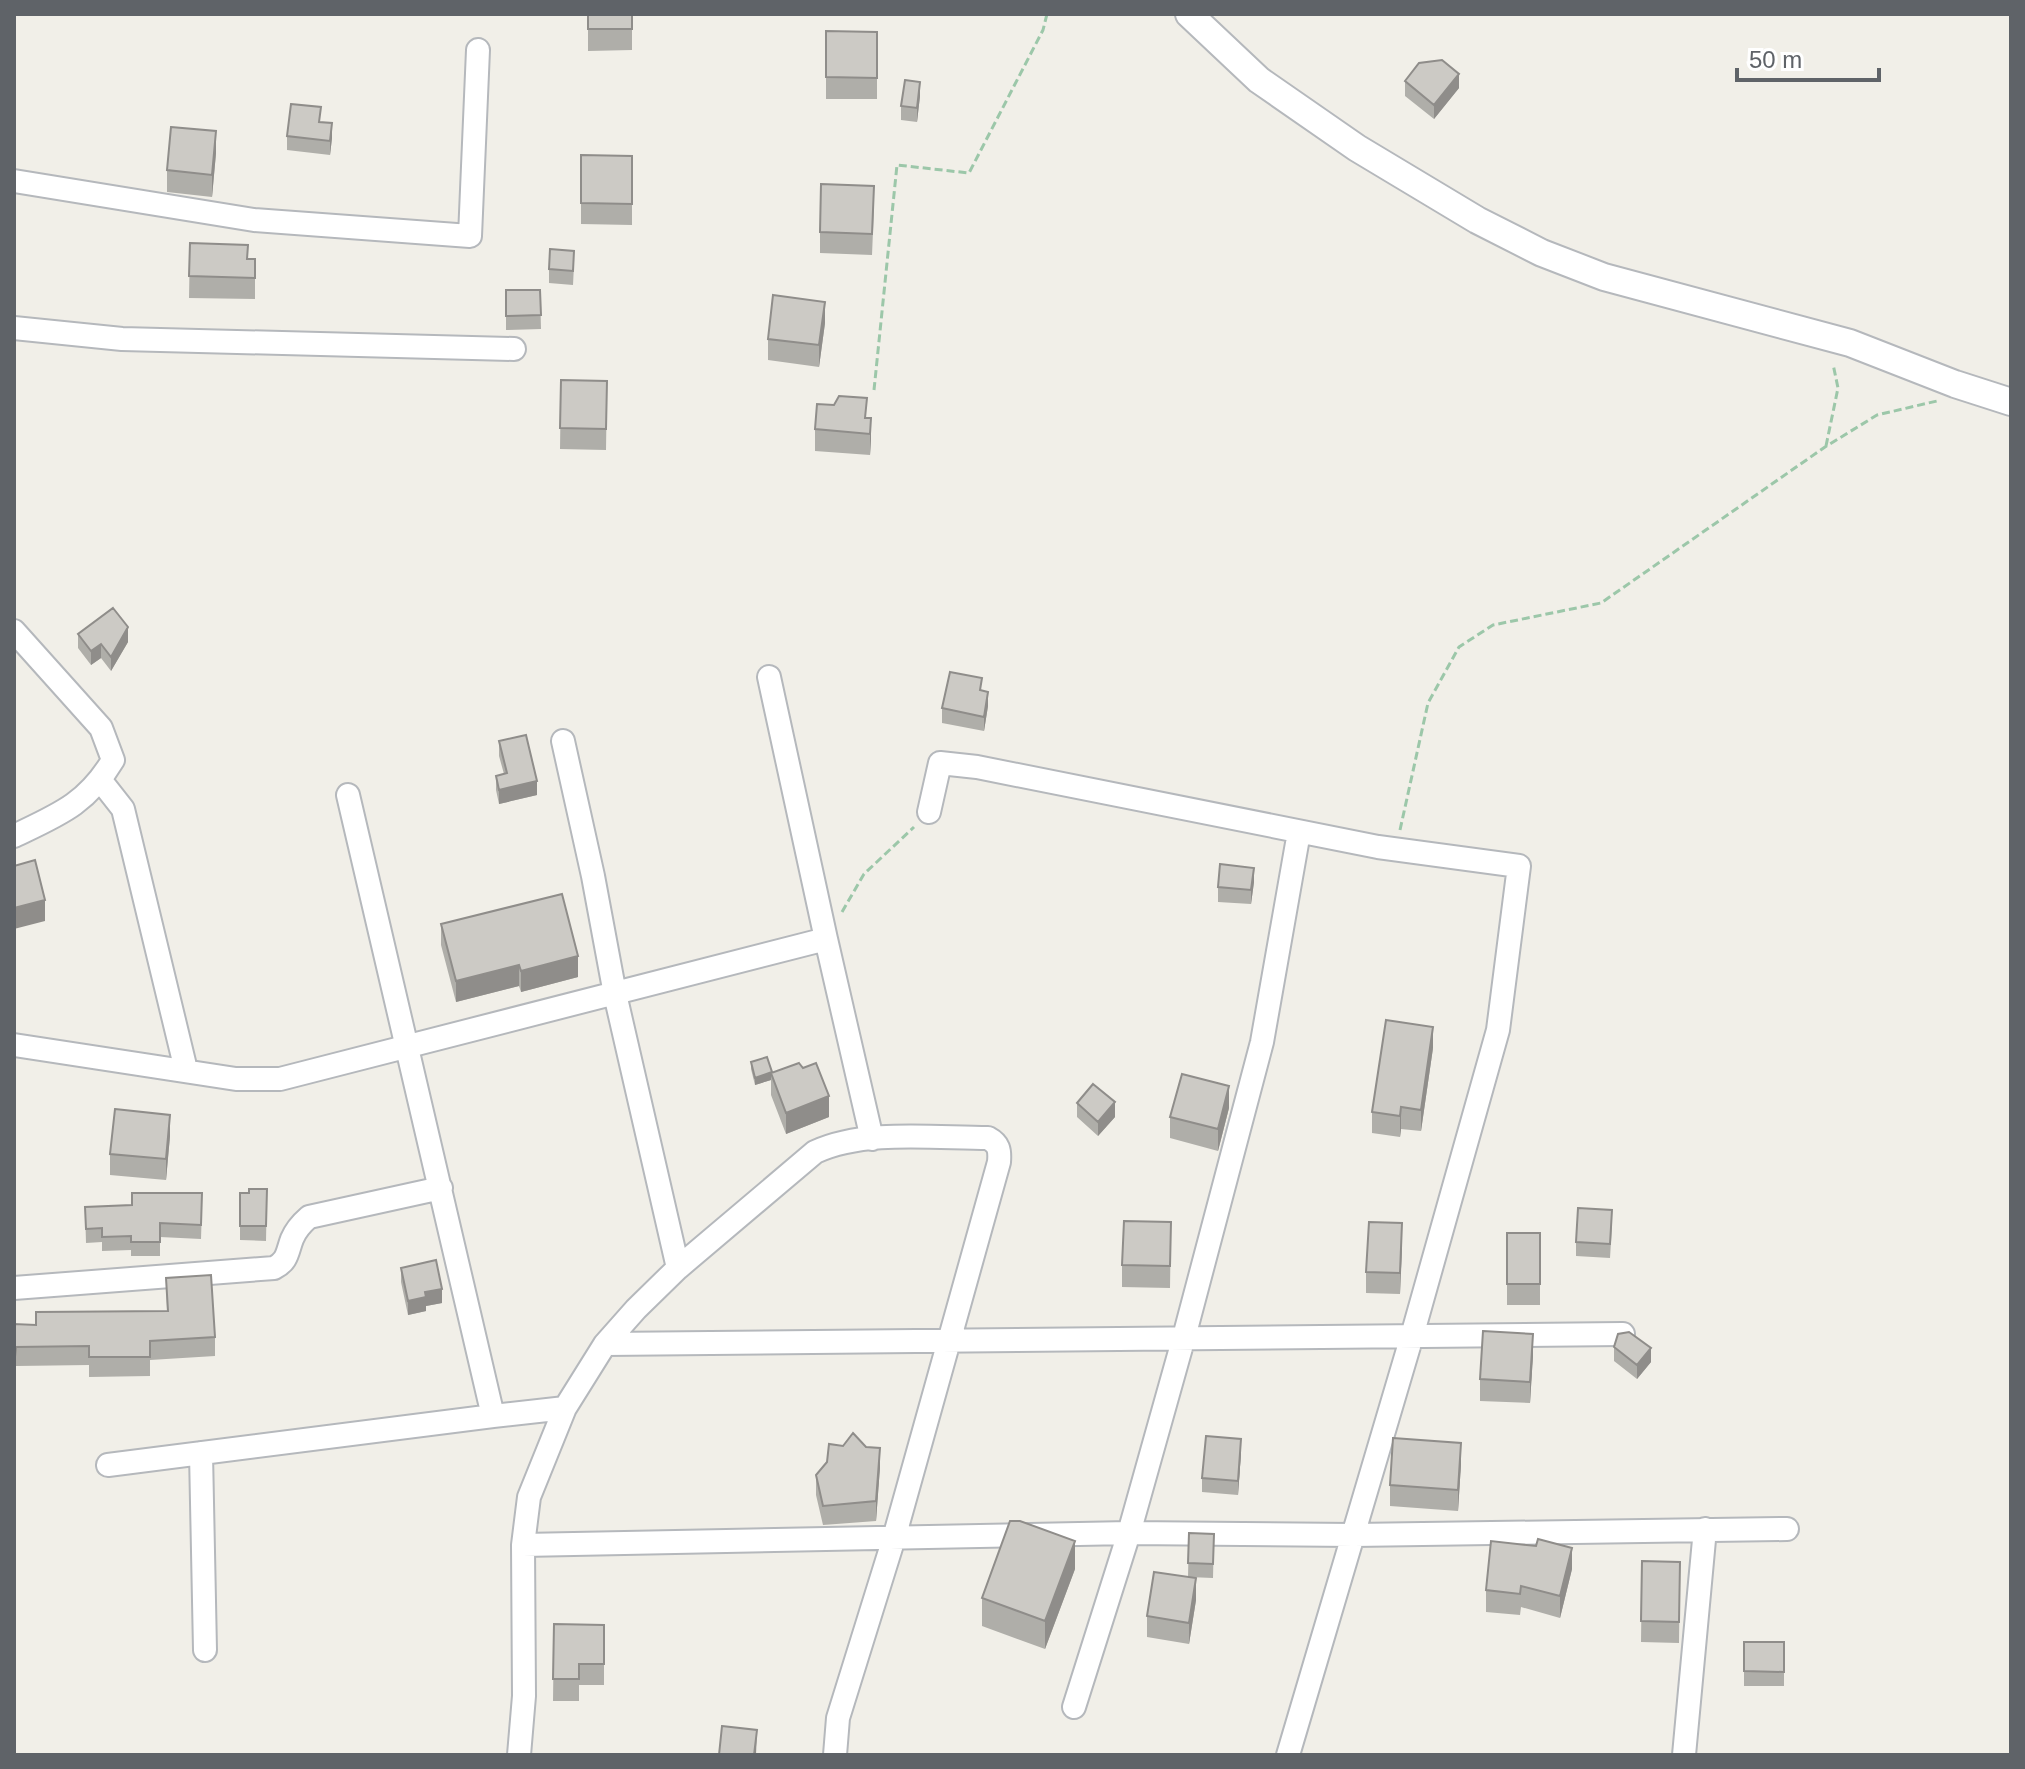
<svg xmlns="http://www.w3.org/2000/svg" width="2025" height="1769" font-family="Helvetica,sans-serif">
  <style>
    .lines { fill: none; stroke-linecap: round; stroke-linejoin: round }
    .minor-casing { stroke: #b5b8bc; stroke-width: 26 }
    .tertiary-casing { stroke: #b5b8bc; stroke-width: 30 }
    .path { stroke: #9cc7a9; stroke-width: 3; stroke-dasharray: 8 4; stroke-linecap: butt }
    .minor { stroke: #fff; stroke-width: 22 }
    .tertiary { stroke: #fff; stroke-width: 26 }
    .wall { fill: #afaea9 }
    .shaded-wall { fill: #8f8d8a }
    .building { fill: #cccac5; stroke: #8f8d8a; stroke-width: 2 }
  </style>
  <rect width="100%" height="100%" fill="#f1efe8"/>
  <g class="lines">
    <!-- minor casing -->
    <g class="minor-casing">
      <path id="minor" d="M14,181L254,220L470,236L478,50
        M14,328L122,339L514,349
        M14,631L101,728L113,760C87,804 58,815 14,836
        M769,677L826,939
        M563,741L593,876L615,994L678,1268
        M101,781L123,809L186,1070
        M929,812L940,763L977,767L1378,847L1519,866L1498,1030L1412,1336L1288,1755
        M14,1045L236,1079H280L826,939L872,1139
        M14,1288L274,1268C288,1261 287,1252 292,1239C296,1229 302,1223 309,1217L441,1188
        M605,1344L1623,1334
        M493,1416L565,1408
        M201,1453L205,1650
        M108,1465L493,1416L348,795
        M523,1545L1129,1533L1354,1535L1787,1529
        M1074,1707L1129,1533L1184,1337L1262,1042L1299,832
        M519,1755L524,1696L523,1545L529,1497L565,1408L605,1344L636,1309L678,1268L815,1152C864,1129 935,1138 988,1138C999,1144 1000,1150 999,1162L894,1538L838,1718L835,1755
        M1684,1755L1705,1529"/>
    </g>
    <!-- tertiary casing -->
    <g class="tertiary-casing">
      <path id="tertiary" d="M1189,14L1259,80L1357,148L1477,220L1542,253L1604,277L1850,343L1955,384L2011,402"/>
    </g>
    <!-- path -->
    <path class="path" d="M874,390L897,165L969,173L1043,30L1047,14
      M1826,446L1838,388L1833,364
      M1400,830L1428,703L1459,647L1493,625L1601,603L1825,447L1877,415L1937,401
      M842,912L864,874L914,827"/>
    <!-- minor -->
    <use href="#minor" class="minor"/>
    <!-- tertiary -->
    <use href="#tertiary" class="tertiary"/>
  </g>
  <!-- wall -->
  <path class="wall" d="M588,14H632V50L588,51Z
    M826,31L877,32V99H826Z
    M1405,81L1459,88L1434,119L1405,96Z
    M920,96L917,122L901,120V106Z
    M287,136L332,138L330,155L287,150Z
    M216,153L212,197L167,192V170Z
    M581,155L632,156V225L581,224Z
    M874,207L872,255L820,253V232Z
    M190,243L248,259H255V299L189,298Z
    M574,265L573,285L549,283V269Z
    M506,290H540L541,329L506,330Z
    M825,323L819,367L768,360V339Z
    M561,380L607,381L606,450L560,449Z
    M867,418L871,439L870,455L815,451V429Z
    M78,634L128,642L111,671L101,658L91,665L78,648Z
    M982,691L988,706L984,731L942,723V708Z
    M499,741L537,795L499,804L496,790V776L504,774L499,756Z
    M1254,882L1251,904L1218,902V887Z
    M441,924L578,977L521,992L519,986L456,1002L441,945Z
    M1433,1048L1421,1131L1401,1129L1400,1137L1372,1133V1112Z
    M751,1062L772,1073L829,1117L786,1134L771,1095V1080L755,1085L751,1069Z
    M1077,1103L1115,1117L1098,1136L1077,1117Z
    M1229,1108L1218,1151L1170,1138V1117Z
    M170,1136L166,1180L110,1175V1154Z
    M267,1189L266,1241L240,1240V1193H249Z
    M85,1207H202L201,1239L160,1237V1256H131V1250L102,1251V1242L86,1243Z
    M1171,1222L1170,1288L1122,1287V1265Z
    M1612,1225L1610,1258L1576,1256V1242Z
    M1507,1233H1540V1305H1507Z
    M1402,1244L1400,1294L1366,1293V1272Z
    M401,1268L442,1303L426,1306V1311L408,1315L401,1282Z
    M166,1278L215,1337V1356L150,1360V1376L89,1377V1365L16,1366L14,1386V1324L36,1325L167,1311Z
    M1614,1347L1651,1362L1637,1379L1614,1361Z
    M1533,1355L1530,1403L1480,1401V1379Z
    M843,1446L880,1467L876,1521L823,1525L816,1495V1475Z
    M1241,1453L1238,1495L1202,1492V1478Z
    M1461,1464L1458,1511L1390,1506V1485Z
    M1189,1533L1214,1534L1213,1578L1189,1577L1196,1600L1189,1644L1147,1637V1616L1188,1577Z
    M1642,1561L1680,1562L1679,1643L1641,1642Z
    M1075,1569L1045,1649L982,1626V1598Z
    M1572,1569L1560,1618L1521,1607L1520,1615L1486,1612V1590Z
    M554,1624L604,1625V1685H579V1701H553Z
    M1744,1642H1784V1686H1744Z"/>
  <!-- shaded-wall -->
  <path class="shaded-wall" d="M1459,74V88L1434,119V105Z
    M920,82V96L917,122V108Z
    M332,123V138L330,155V141Z
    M216,131V153L212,197V175Z
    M825,302V323L819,367V345Z
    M871,418V439L870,455V434Z
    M128,627V642L111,671V657Z
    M101,644V658L91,665V651Z
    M988,692V706L984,731V717Z
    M537,781V795L499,804V790Z
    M1254,868V882L1251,904V890Z
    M45,900V921L14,929V908Z
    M578,956V977L521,992V971Z
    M519,965V986L456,1002V981Z
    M1433,1027V1048L1421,1131V1110Z
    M771,1073V1080L755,1085V1078Z
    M1229,1086V1108L1218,1151V1129Z
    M829,1096V1117L786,1134V1113Z
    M1115,1102V1117L1098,1136V1122Z
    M1401,1107V1129L1400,1137V1116Z
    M170,1115V1136L166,1180V1159Z
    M1402,1223V1244L1400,1294V1273Z
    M442,1289V1303L426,1306V1311L408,1315V1301L425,1292Z
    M1533,1334V1355L1530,1403V1382Z
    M1651,1348V1362L1637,1379V1365Z
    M1241,1439V1453L1238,1495V1481Z
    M1461,1443V1464L1458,1511V1490Z
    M880,1448V1467L876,1521V1501Z
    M1075,1541V1569L1045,1649V1621Z
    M1572,1548V1569L1560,1618V1596Z
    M1196,1578V1600L1189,1644V1623Z
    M757,1730L756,1755H754Z"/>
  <!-- building -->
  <path class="building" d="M588,14H632V29H588Z
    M826,31L877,32V78L826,77Z
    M1442,60L1459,74L1434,105L1405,81L1419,63Z
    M905,80L920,82L917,108L901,106Z
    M291,104L321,107L319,122L332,123L330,141L287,136Z
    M171,127L216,131L212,175L167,170Z
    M581,155L632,156V204L581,203Z
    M821,184L874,186L872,234L820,232Z
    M190,243L248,245L247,259H255V278L189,276Z
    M550,249L574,251L573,271L549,269Z
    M506,290H540L541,315L506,316Z
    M773,295L825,302L819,345L768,339Z
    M561,380L607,381L606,429L560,428Z
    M839,396L867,398L865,418H871L870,434L815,429L817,404L834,405Z
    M113,608L128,627L111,657L101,644L91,651L78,634Z
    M950,672L982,678L980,690L988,692L984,717L942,708Z
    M526,735L537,781L499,790L496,776L507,773L499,741Z
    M35,860L45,900L14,908V866Z
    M1220,864L1254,868L1251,890L1218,887Z
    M562,894L578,956L521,971L519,965L456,981L441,924Z
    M1386,1020L1433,1027L1421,1110L1401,1107L1400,1116L1372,1112Z
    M767,1057L772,1072L755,1078L751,1062Z
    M799,1063L803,1068L816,1063L829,1096L786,1113L771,1073Z
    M1182,1074L1229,1086L1218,1129L1170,1117Z
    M1093,1084L1115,1102L1098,1122L1077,1103Z
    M115,1109L170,1115L166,1159L110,1154Z
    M249,1189H267L266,1226H240V1193H249Z
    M132,1193H202L201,1225L160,1223V1242H131V1236L102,1237V1228L86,1229L85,1207L132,1205Z
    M1578,1208L1612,1210L1610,1244L1576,1242Z
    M1124,1221L1171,1222L1170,1266L1122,1265Z
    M1369,1222L1402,1223L1400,1273L1366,1272Z
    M1507,1233H1540V1284H1507Z
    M436,1260L442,1289L425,1292L426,1297L408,1301L401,1268Z
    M211,1275L215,1337L150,1341V1357H89V1346L16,1347L14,1367V1324L36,1325V1312L168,1311L166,1278Z
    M1483,1331L1533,1334L1530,1382L1480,1379Z
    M1629,1332L1651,1348L1637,1365L1614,1347L1618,1334Z
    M853,1433L866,1447L880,1448L876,1501L823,1506L816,1475L827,1462L829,1444L843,1446Z
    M1206,1436L1241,1439L1238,1481L1202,1478Z
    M1393,1438L1461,1443L1458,1490L1390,1485Z
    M1010,1521H1020L1075,1541L1045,1621L982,1598Z
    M1189,1533L1214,1534L1213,1564L1188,1563Z
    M1538,1539L1572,1548L1560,1596L1521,1586L1520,1594L1486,1590L1491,1541L1536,1546Z
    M1642,1561L1680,1562L1679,1622L1641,1621Z
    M1154,1572L1196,1578L1189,1623L1147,1616Z
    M554,1624L604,1625V1664H579V1679H553Z
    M1744,1642H1784V1672L1744,1671Z
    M722,1726L757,1730L754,1755H719Z"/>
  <!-- border -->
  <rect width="2025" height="1769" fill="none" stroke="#5f6368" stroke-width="32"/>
  <!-- scale -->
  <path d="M1737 68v12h142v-12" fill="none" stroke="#5f6368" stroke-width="4"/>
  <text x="1749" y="68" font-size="24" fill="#5f6368" stroke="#ffffff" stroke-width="6" paint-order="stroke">50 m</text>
</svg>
